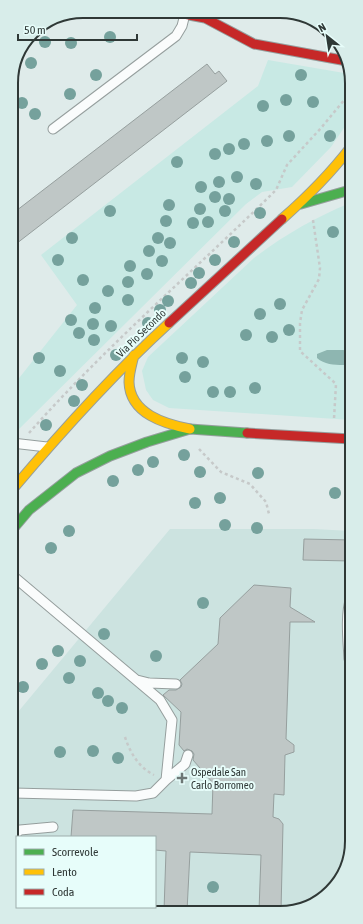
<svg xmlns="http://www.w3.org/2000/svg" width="363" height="924" font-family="'Asap Condensed',sans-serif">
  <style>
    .built { fill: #cce3e0 }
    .green { fill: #c8e9e4 }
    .water { fill: #8eb6b1 }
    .building { fill: #bfc7c6; stroke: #969f9e }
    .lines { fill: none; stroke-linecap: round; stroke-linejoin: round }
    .lane-casing { stroke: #959e9d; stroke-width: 11 }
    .fast-casing { stroke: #959e9d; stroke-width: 11 }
    .slow-casing { stroke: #959e9d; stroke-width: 11 }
    .jam-casing { stroke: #959e9d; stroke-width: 11 }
    .path { stroke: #c6c9c9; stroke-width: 2.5; stroke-dasharray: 3 3; stroke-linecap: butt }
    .lane { stroke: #fafcfc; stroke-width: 9 }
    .fast { stroke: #4caf50; stroke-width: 9 }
    .slow { stroke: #ffc107; stroke-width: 9 }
    .jam { stroke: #c62828; stroke-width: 9 }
    .tree { fill: #75a19c }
    .poi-dot { fill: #6d7775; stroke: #e7fdfa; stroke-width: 1.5 }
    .labels { text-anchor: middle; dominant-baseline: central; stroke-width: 4; stroke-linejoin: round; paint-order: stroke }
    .street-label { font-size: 11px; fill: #2f3836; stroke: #e7fdfa }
    .poi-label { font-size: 11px; fill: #2f3836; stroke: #e7fdfa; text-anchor: start }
    .rim { fill: none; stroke: #2f3836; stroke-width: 2 }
  </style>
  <rect width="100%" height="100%" fill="#dfebea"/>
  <!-- built -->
  <path class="built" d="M170,529H314L351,531L352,845L337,885L298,911L70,912L60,907H155V837H17V865L13,859V718Z"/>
  <!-- green -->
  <path class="green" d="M268,60L350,74V119L331,147L292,187L262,192L246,204L15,433L12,432V387L77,305L41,255L258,86Z
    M350,203L351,420L169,408L153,400L146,390L142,371L148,357L254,258C284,235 316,217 350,203Z"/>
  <!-- water -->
  <path class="water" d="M327,350H343L350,351V365C339,365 326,366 317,358V354Z"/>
  <!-- building -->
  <path class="building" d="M207,64L215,74L219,71L227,81L12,247V214Z
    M304,539L351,540V561L303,560Z
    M254,585L291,588L290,607L315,622H290L286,739L294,745V752L285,755L284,795L274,794L273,817L279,819L283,824L281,911H259L261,855L190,852L187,911H164L166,851L155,850V837H71L73,810L212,814L213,783L193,760L194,754L192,751L187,749L184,751L179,745L181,712L163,695L169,690H176L181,687L182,684L180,680L218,644L220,618Z"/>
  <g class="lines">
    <!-- lane casing -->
    <g class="lane-casing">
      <path id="lane" d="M53,129L176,36L182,26L185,14
        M12,443L47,447
        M13,576L160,700L172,720L166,780L153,793L136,796L13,793
        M349,659C348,639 345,616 351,597
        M137,680L149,683L176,684
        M166,780L185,764L188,755
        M13,836L20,830L53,827"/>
    </g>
    <!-- fast casing -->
    <g class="fast-casing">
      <path id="fast" d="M301,204L350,190
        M12,530L29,510L76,473L110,456L147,442L190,429L247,433"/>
    </g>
    <!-- slow casing -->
    <g class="slow-casing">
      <path id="slow" d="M282,219C307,197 330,174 350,148
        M134,355C132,364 129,373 129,382C130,414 165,424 190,429
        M12,490C61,432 112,375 169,323"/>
    </g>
    <!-- jam casing -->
    <g class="jam-casing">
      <path id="jam" d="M173,12L205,18L254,44L347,61
        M169,323L282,219
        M247,433L351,439"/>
    </g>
    <!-- path -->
    <path class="path" d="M313,220L320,268L319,279L302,310L300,323V351L336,384L334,419
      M29,433C105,347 194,271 276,190L287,165L321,128L350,93
      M199,449L221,472L250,484L266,502L269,514
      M125,737C130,752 138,767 154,775"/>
    <!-- lane -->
    <use href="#lane" class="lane"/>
    <!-- fast -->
    <use href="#fast" class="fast"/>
    <!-- slow -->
    <use href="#slow" class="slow"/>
    <!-- jam -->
    <use href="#jam" class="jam"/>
  </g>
  <!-- trees -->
  <g class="tree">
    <circle cx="110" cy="37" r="6"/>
    <circle cx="45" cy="42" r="6"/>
    <circle cx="71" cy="43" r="6"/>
    <circle cx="31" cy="63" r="6"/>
    <circle cx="96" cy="75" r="6"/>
    <circle cx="301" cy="75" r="6"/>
    <circle cx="70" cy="94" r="6"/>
    <circle cx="286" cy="100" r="6"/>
    <circle cx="313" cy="102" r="6"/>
    <circle cx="22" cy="103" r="6"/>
    <circle cx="263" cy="106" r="6"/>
    <circle cx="35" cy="114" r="6"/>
    <circle cx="289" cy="136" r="6"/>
    <circle cx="330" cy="136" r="6"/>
    <circle cx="267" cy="141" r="6"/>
    <circle cx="244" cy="144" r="6"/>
    <circle cx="229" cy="149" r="6"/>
    <circle cx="215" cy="154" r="6"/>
    <circle cx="177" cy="162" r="6"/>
    <circle cx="237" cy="177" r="6"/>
    <circle cx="219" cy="182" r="6"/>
    <circle cx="256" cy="184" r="6"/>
    <circle cx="201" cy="187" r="6"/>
    <circle cx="215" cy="197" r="6"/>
    <circle cx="229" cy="199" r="6"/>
    <circle cx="169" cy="205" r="6"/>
    <circle cx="200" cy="209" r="6"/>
    <circle cx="110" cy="211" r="6"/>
    <circle cx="225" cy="211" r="6"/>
    <circle cx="260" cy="213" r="6"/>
    <circle cx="166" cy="221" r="6"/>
    <circle cx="208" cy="222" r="6"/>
    <circle cx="193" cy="223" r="6"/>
    <circle cx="333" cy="232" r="6"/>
    <circle cx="72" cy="238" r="6"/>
    <circle cx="158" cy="238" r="6"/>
    <circle cx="234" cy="242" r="6"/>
    <circle cx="170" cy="243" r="6"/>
    <circle cx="149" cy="251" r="6"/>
    <circle cx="58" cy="260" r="6"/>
    <circle cx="215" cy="260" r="6"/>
    <circle cx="162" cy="261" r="6"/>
    <circle cx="130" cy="266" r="6"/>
    <circle cx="199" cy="273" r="6"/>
    <circle cx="147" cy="274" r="6"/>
    <circle cx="83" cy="280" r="6"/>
    <circle cx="128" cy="282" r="6"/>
    <circle cx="191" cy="283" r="6"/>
    <circle cx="108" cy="291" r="6"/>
    <circle cx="128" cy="300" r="6"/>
    <circle cx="168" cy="301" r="6"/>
    <circle cx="280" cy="304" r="6"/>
    <circle cx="95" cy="308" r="6"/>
    <circle cx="160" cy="310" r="6"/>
    <circle cx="260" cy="314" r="6"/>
    <circle cx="71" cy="320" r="6"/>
    <circle cx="148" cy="323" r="6"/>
    <circle cx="93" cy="324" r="6"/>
    <circle cx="111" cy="326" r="6"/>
    <circle cx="289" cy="330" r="6"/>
    <circle cx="79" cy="333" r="6"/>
    <circle cx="246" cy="335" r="6"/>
    <circle cx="272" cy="337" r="6"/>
    <circle cx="94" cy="340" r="6"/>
    <circle cx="116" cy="355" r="6"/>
    <circle cx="39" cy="358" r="6"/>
    <circle cx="182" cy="358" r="6"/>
    <circle cx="203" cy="362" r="6"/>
    <circle cx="60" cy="371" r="6"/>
    <circle cx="185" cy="377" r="6"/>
    <circle cx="82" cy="385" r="6"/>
    <circle cx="255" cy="388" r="6"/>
    <circle cx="213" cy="392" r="6"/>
    <circle cx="230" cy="392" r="6"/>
    <circle cx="74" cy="401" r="6"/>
    <circle cx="46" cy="425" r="6"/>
    <circle cx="184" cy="455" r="6"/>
    <circle cx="153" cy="462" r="6"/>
    <circle cx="138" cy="470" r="6"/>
    <circle cx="200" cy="472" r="6"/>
    <circle cx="258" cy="473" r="6"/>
    <circle cx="113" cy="481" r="6"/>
    <circle cx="335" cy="493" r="6"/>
    <circle cx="220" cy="498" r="6"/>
    <circle cx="195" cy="503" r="6"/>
    <circle cx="225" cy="525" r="6"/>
    <circle cx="257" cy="528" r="6"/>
    <circle cx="69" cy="531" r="6"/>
    <circle cx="51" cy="548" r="6"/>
    <circle cx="203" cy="603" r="6"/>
    <circle cx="104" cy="634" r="6"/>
    <circle cx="58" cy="651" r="6"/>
    <circle cx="156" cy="656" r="6"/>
    <circle cx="80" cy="661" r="6"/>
    <circle cx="42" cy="664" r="6"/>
    <circle cx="69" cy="678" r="6"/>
    <circle cx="23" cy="687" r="6"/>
    <circle cx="98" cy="693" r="6"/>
    <circle cx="108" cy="701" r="6"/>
    <circle cx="122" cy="708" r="6"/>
    <circle cx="93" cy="751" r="6"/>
    <circle cx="60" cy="752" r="6"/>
    <circle cx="118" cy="758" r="6"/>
    <circle cx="213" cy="887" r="6"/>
  </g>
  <!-- markers -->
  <path class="poi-dot" d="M180 772h4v4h4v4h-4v4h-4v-4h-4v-4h4z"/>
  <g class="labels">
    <!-- street labels -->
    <g class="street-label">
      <text transform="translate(141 333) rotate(-44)">Via Pio Secondo</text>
    </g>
    <!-- poi labels -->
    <g class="poi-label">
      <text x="191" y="772">Ospedale San<tspan x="191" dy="13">Carlo Borromeo</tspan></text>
    </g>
  </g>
  <!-- crop -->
  <path d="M0 0H363V924H0ZM83 18H280A65 65 0 0 1 345 83V841A65 65 0 0 1 280 906H83A65 65 0 0 1 18 841V83A65 65 0 0 1 83 18Z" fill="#d8edea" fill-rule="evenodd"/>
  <path class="rim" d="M83 18H280A65 65 0 0 1 345 83V841A65 65 0 0 1 280 906H83A65 65 0 0 1 18 841V83A65 65 0 0 1 83 18Z"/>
  <!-- legend -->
  <rect x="16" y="836" width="140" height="72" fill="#e7fdfa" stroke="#9daeac"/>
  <rect x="24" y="849" width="20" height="6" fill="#4caf50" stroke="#9daeac"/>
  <text x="52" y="856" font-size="12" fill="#2f3836">Scorrevole</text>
  <rect x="24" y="869" width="20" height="6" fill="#ffc107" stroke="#9daeac"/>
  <text x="52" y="876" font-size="12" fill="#2f3836">Lento</text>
  <rect x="24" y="889" width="20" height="6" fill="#c62828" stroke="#9daeac"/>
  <text x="52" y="896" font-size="12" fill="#2f3836">Coda</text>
  <!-- north arrow -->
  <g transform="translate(327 36) rotate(330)" stroke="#e7fdfa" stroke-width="3" paint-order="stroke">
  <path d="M0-3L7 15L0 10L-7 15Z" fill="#2f3836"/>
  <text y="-6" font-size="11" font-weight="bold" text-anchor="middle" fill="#2f3836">N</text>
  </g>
  <!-- scale -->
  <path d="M18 34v6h119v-6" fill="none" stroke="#2f3836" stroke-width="2"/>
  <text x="24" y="34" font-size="12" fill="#2f3836" stroke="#e7fdfa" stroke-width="3" paint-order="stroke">50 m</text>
</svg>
